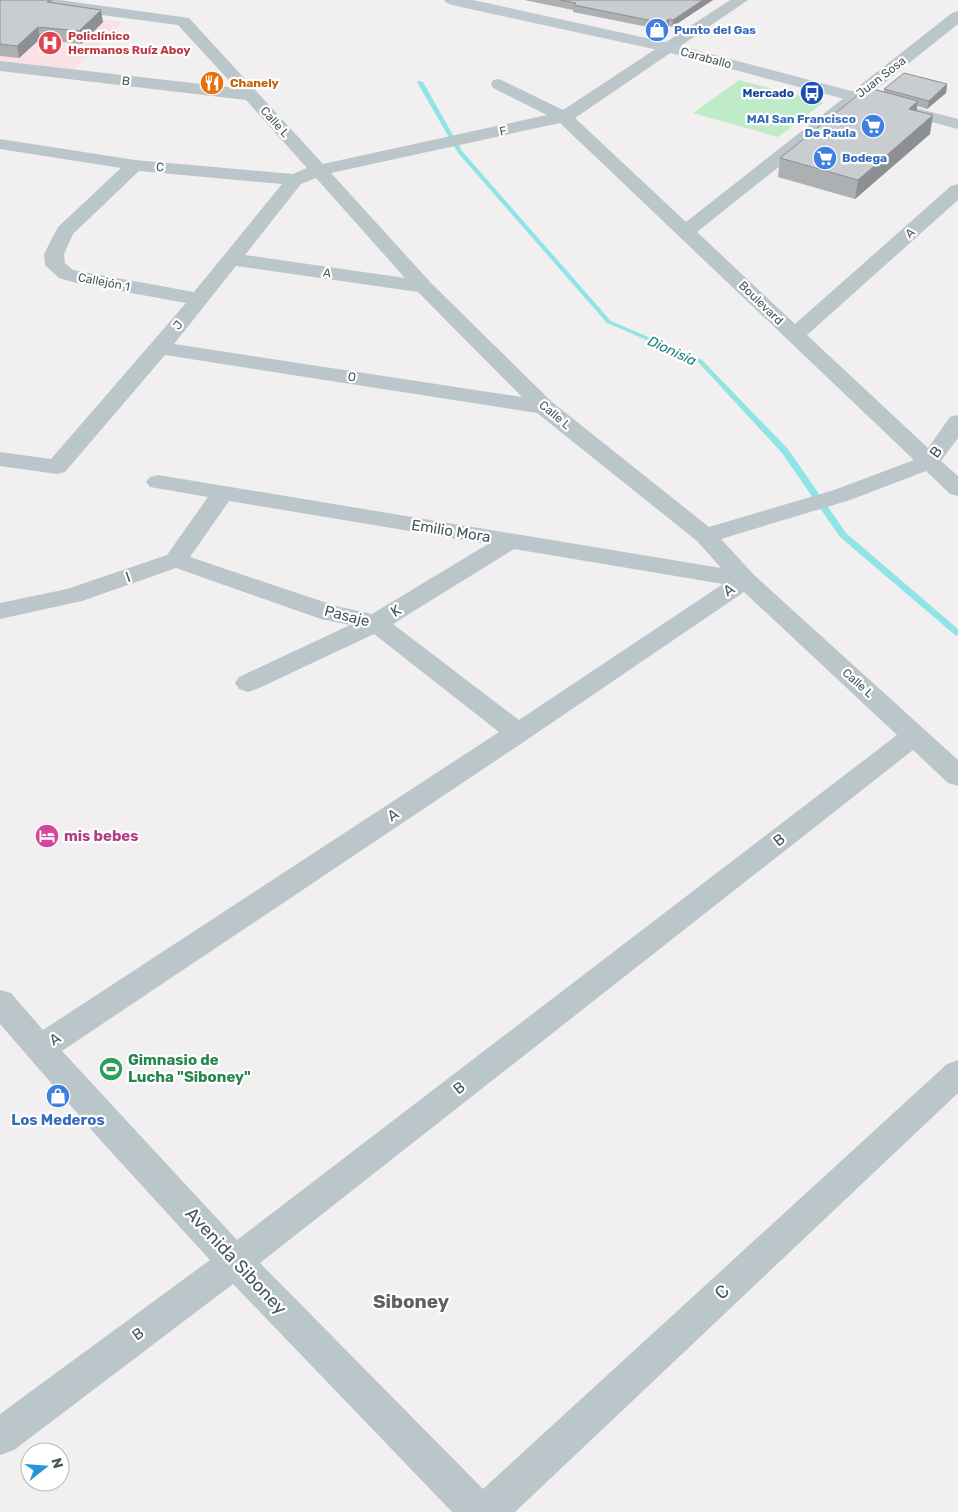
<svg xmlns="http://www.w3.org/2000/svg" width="958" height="1512" font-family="Rubik,sans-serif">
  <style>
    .medical { fill: #f9e1e4 }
    .green { fill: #c0ebc8 }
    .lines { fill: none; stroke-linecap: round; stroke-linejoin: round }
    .stream { fill: #91e4e5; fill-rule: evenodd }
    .street { fill: #bbc6cb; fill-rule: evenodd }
    .secondary { fill: #bcc9cf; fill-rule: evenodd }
    .wall { fill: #adb0b3 }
    .shaded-wall { fill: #8d9092 }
    .building { fill: #c9cdd0; stroke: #8d9092 }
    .labels { text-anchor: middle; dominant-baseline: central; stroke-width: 4.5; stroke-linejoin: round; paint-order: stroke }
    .far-shop-label { font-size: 12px; font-weight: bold; fill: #366cbe; stroke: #fff; text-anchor: start }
    .far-health-label { font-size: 12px; font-weight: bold; fill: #be3a42; stroke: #fff; text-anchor: start }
    .far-street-label { font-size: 12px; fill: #48565b; stroke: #fff }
    .far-food-label { font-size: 12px; font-weight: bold; fill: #c56008; stroke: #fff; text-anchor: start }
    .far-transit-label { font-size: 12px; font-weight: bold; fill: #164399; stroke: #fff; text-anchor: end }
    .far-water-label { font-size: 14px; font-style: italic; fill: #168283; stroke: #fff }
    .street-label { font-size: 15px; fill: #48565b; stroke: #fff }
    .hotel-label { font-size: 15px; font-weight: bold; fill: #b23c85; stroke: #fff; text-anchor: start }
    .leisure-label { font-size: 15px; font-weight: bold; fill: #27864d; stroke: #fff; text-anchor: start }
    .shop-label { font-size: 15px; font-weight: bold; fill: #366cbe; stroke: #fff }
    .near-street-label { font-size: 18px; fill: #48565b; stroke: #fff }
    .near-neighbourhood-label { font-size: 19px; font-weight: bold; fill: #5c6163; stroke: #fff }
  </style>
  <rect width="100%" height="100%" fill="#f1efef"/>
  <!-- medical -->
  <path class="medical" d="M0,7L122,22L71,72L0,64Z"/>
  <!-- green -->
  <path class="green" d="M739,80L824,102L778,137L693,113Z"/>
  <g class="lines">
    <!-- stream -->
    <path class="stream" d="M418,81L423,82L462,151L611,321L702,360L788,449L846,533L958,629V636L955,635L840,537L782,453L698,362L607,323L458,153L417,82Z"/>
    <!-- street -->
    <path class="street" d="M17,0H60L189,18L323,164L547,115L493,88L491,84L493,80L499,79L563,110L730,0H748L575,118L686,222L952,13L958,11V24L697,232L795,324L951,186L958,184V200L807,335L928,448L950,417L958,415V438L941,461L958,476V496L950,494L926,471L850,500L721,539L754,575L958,760V786L948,783L913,750L260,1263L483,1489L947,1064L958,1060V1093L515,1512H452L233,1284L14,1450L0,1455V1414L210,1260L103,1143L0,1024V990L11,993L43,1030L499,732L374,634L257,689L248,692L239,689L235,683L239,677L350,625L321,619L176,568L82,601L0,619V603L67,589L167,555L208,497L150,487L146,482L150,477L158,475L721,568L697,541L537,413L165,355L65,472L57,474L0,466V452L51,459L186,303L76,283L59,278L45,265L44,254L58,227L121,168L0,149V139L135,160L293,174L307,168L246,100L0,71V61L236,88L178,25L25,5L20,3ZM560,123L914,460L834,490L709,527L552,402L431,283L331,173ZM139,171L282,184L194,292L73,270L65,263L64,254L73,234ZM316,178L405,278L245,255L301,184ZM236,266L418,292L522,397L174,344ZM229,501L488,544L372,614L336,606L190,557ZM514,549L723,584L519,720L393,624ZM744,592L897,735L237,1240L62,1051L528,739Z"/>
    <!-- secondary -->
    <path class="secondary" d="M444,0H473L669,43L958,119V129L667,52L452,5L447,3Z"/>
  </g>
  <!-- wall -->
  <path class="wall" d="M0,0H52L53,3L103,22L81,44L40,39L19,58L0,56Z
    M524,0H713L672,27L669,26L663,30L573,12V10Z
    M947,84L946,93L927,109L917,106V111L930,134L855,199L778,177L780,158L863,97L884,92V89Z"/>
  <!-- shaded-wall -->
  <path class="shaded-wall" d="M703,0H713L672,27L673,20Z
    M101,10L103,22L81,44L79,31Z
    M669,19V26L663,30V23Z
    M38,27L40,39L19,58L17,46Z
    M947,84L946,93L927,109L929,101Z
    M918,101L915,120L909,109Z
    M933,115L930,134L855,199L858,180Z"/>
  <!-- building -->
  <path class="building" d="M0,0H50L47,2L101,10L79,31L38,27L17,46L0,44Z
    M560,0H703L673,20L669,19L663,23L574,5L576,3Z
    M904,73L947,84L929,101L884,89Z
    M873,89L918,101L909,109L933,115L858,180L780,158L858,95L863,97Z"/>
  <!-- icons -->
  <defs>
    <g id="shop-disc" transform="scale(1.25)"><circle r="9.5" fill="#3f7fe0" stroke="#fff"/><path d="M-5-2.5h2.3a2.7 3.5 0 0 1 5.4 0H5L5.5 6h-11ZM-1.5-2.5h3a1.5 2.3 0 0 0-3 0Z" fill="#fff"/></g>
    <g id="hospital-disc" transform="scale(1.25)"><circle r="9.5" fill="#e0444e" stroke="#fff"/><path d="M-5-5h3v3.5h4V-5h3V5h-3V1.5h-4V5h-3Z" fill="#fff"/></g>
    <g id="restaurant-disc" transform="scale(1.25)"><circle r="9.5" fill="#e8710a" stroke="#fff"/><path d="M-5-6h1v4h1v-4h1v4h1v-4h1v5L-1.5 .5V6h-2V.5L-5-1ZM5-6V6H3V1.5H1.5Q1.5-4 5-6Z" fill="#fff"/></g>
    <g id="bus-disc" transform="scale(1.25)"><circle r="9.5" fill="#1a4fb4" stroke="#fff"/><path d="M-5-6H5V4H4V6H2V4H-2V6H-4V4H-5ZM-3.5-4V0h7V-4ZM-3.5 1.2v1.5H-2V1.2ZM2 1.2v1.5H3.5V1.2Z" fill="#fff"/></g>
    <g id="supermarket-disc" transform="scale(1.25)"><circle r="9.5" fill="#3f7fe0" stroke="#fff"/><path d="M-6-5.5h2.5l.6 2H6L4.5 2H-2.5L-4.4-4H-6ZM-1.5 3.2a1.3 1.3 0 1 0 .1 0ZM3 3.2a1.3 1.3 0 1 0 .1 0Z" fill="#fff"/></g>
    <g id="hotel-disc" transform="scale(1.25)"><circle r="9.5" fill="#d1479c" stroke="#fff"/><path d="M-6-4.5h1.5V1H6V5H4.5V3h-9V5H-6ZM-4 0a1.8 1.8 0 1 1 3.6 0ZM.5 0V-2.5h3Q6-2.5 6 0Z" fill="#fff"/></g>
    <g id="stadium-disc" transform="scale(1.25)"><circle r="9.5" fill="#2e9e5b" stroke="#fff"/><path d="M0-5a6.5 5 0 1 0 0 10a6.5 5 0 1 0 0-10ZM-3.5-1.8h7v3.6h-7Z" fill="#fff"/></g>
  </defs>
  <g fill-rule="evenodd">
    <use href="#shop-disc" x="657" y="30"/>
    <use href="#hospital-disc" x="50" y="43"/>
    <use href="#restaurant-disc" x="212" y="83"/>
    <use href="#bus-disc" x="812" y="93"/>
    <use href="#supermarket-disc" x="873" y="126"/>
    <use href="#supermarket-disc" x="825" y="158"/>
    <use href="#hotel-disc" x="47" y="836"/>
    <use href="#stadium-disc" x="111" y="1069"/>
    <use href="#shop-disc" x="58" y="1096"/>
  </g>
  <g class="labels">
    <!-- far-shop labels -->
    <g class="far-shop-label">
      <text x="674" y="30">Punto del Gas</text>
      <text x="856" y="119" text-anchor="end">MAI San Francisco<tspan x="856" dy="14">De Paula</tspan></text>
      <text x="842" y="158">Bodega</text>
    </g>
    <!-- far-health labels -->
    <g class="far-health-label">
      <text x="68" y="36">Policlínico<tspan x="68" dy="14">Hermanos Ruíz Aboy</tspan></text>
    </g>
    <!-- far-street labels -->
    <g class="far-street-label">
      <text transform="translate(706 58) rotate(15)">Caraballo</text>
      <text transform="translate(881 77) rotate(-38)">Juan Sosa</text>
      <text transform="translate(126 81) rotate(7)">B</text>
      <text transform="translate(275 122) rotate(48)">Calle L</text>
      <text transform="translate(503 131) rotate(-13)">F</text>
      <text transform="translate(160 167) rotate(5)">C</text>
      <text transform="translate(910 233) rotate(-42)">A</text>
      <text transform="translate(327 273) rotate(9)">A</text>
      <text transform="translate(104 282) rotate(11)">Callejón 1</text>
      <text transform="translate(761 303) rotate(44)">Boulevard</text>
      <text transform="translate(178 325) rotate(-52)">J</text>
      <text transform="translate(352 377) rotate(9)">O</text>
      <text transform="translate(555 415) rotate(40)">Calle L</text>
      <text transform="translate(858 683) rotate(42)">Calle L</text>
    </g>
    <!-- far-food labels -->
    <g class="far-food-label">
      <text x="230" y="83">Chanely</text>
    </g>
    <!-- far-transit labels -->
    <g class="far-transit-label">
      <text x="794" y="93">Mercado</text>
    </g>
    <!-- far-water labels -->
    <g class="far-water-label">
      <text transform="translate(672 351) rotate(25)">Dionisia</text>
    </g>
    <!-- street labels -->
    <g class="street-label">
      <text transform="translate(936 452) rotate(-54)">B</text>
      <text transform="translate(451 531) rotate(9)">Emilio Mora</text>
      <text transform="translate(128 577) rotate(-19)">I</text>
      <text transform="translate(729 590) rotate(-34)">A</text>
      <text transform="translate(396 611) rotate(-32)">K</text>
      <text transform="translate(347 616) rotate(14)">Pasaje</text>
      <text transform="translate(393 815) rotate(-33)">A</text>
      <text transform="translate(779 840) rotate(-38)">B</text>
      <text transform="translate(55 1039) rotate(-33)">A</text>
      <text transform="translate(459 1088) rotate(-38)">B</text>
      <text transform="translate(138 1334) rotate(-37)">B</text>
    </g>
    <!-- hotel labels -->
    <g class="hotel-label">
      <text x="64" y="836">mis bebes</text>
    </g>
    <!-- leisure labels -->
    <g class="leisure-label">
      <text x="128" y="1060">Gimnasio de<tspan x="128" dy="17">Lucha "Siboney"</tspan></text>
    </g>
    <!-- shop labels -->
    <g class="shop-label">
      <text x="58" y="1120">Los Mederos</text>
    </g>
    <!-- near-street labels -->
    <g class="near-street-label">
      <text transform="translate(236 1261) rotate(47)">Avenida Siboney</text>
      <text transform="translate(722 1292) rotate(-43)">C</text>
    </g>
    <!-- near-neighbourhood labels -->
    <g class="near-neighbourhood-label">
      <text x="411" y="1301">Siboney</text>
    </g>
  </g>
  <!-- north arrow -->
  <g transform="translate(45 1467) rotate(73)"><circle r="24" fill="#ffffff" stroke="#b6bbbd"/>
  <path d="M0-4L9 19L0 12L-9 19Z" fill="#2795d3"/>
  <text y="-8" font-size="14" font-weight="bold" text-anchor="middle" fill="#48565b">N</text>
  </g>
</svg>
